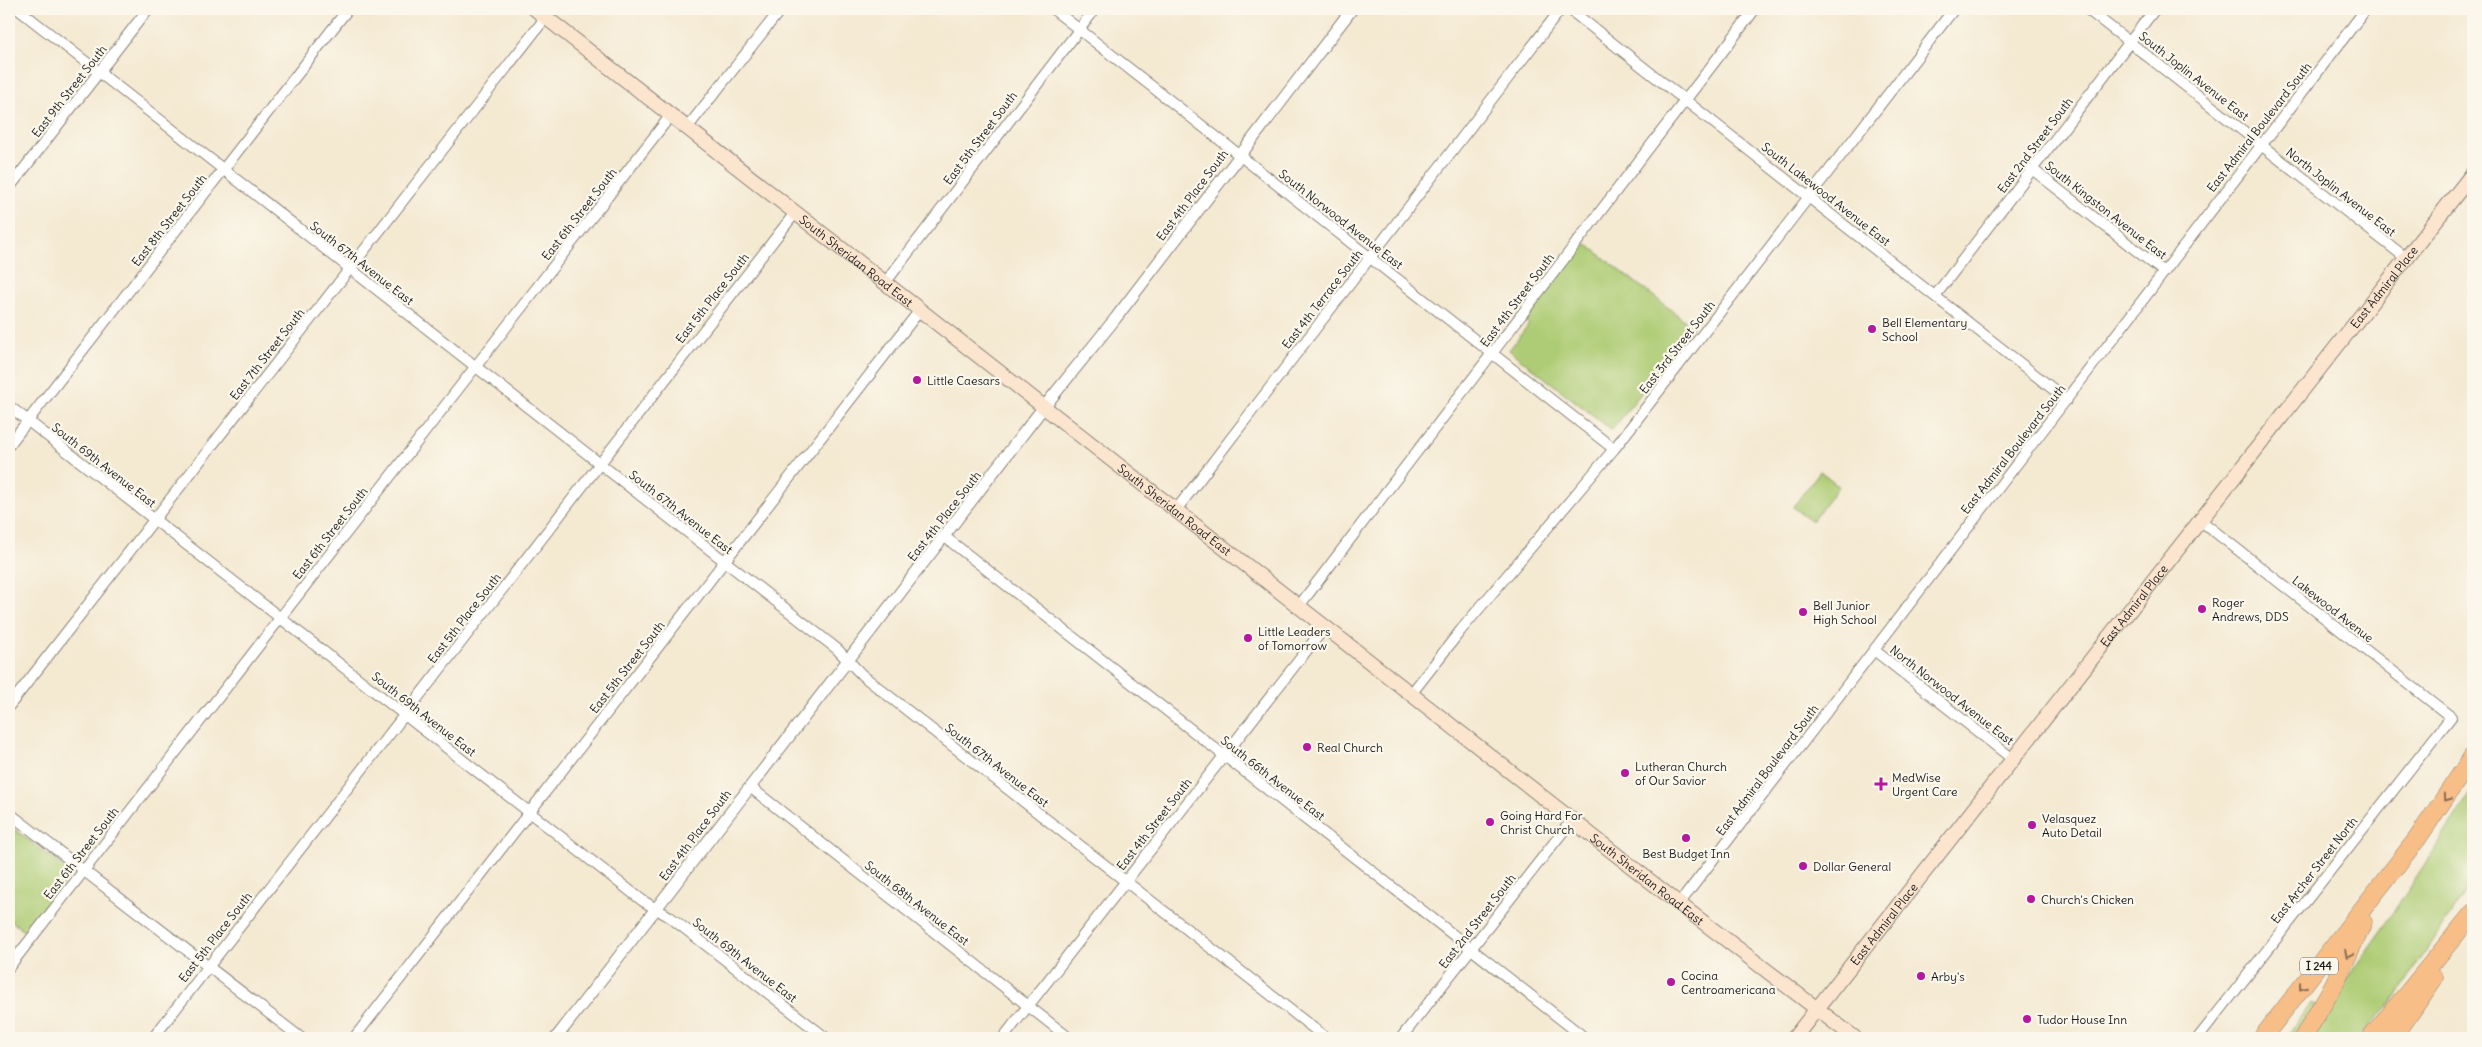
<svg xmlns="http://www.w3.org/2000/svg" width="2482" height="1047" font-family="Delius,sans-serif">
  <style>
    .green { fill: #aecc74; stroke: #657448 }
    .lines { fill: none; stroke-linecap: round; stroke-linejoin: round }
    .minor-casing { stroke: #888276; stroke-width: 12 }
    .tertiary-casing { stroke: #888276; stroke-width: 13 }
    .secondary-casing { stroke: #888276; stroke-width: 16 }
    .motorway-casing { stroke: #888276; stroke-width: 19 }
    .minor { stroke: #fff; stroke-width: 10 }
    .tertiary { stroke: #fff; stroke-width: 11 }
    .secondary { stroke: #fce5cf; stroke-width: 14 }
    .motorway { stroke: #f7be88; stroke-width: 18 }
    .oneway { stroke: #8a6d52 }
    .poi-dot { fill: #b5179e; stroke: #fbf7ec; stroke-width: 2 }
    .labels { text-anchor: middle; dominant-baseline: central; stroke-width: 4.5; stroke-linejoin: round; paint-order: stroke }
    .shield { fill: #fbf7ec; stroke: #5f5e5a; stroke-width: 1 }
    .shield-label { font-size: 11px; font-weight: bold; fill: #1c1c1c }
    .street-label { font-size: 12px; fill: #1c1c1c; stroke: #fbf7ec }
    .poi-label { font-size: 12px; fill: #1c1c1c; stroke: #fbf7ec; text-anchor: start }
  </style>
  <rect width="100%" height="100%" fill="#fbf7ec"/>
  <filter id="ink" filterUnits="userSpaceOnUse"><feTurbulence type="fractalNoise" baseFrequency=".02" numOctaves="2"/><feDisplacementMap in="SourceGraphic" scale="10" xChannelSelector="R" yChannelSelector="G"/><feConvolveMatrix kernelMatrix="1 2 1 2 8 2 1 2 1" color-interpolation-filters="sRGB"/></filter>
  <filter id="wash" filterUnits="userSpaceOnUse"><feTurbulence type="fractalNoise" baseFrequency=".0096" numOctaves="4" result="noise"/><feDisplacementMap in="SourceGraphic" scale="20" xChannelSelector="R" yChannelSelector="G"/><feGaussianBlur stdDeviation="1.12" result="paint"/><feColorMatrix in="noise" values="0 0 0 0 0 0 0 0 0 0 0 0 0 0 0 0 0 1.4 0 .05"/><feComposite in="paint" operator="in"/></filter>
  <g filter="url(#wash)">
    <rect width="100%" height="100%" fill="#f4e9d1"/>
    <!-- green -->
    <path class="green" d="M1585,243L1693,327L1612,430L1509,350L1529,324L1525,321Z
      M1820,471L1839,486L1812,521L1793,507Z
      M2473,790V880L2392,1003L2358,1038H2310L2333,998L2383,928Z
      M9,825L71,873L26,933L9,919Z
      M2312,1002L2317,1004L2295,1038H2284Z"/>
  </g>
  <g filter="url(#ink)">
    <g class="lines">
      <!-- minor casing -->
      <g class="minor-casing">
        <path id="minor" d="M18,9L837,649L862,675L1326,1038
          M1053,9L1614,449
          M1569,9L2067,400
          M2087,9L2406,258
          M687,128L781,9
          M2032,169L2164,272
          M9,188L148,9
          M885,283L1095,9
          M1935,296L2155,9
          M9,406L643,901L670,917L826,1038
          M9,445L348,9
          M1176,510L1561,9
          M945,537L1585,1038
          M1299,606L1755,9
          M1874,650L2014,760
          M1411,694L1461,630L1614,449L1954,9
          M9,706L546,17
          M750,787L1069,1038
          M9,813L301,1038
          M1679,904L2366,9
          M9,967L671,115
          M153,1038L795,213
          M354,1038L920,310
          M1003,1038L1325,627
          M1401,1038L1572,820
          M2198,1038L2451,717L2200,520
          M2470,1038L2473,1034"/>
      </g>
      <!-- tertiary casing -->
      <g class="tertiary-casing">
        <path id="tertiary" d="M556,1038L1036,417L1115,319L1352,9"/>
      </g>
      <!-- secondary casing -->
      <g class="secondary-casing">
        <g id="secondary">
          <path id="s1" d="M535,9L1682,906L1855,1038"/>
          <path id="s2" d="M1794,1038L2473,173"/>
        </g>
      </g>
      <!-- motorway casing -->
      <g class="motorway-casing">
        <path id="motorway" d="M2262,1038L2417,839L2473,756
          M2303,1038L2334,985L2363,922
          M2371,1038L2473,913
          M2393,1038L2434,978"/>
      </g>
      <!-- minor -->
      <use href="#minor" class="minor"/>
      <!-- tertiary -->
      <use href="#tertiary" class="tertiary"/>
      <!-- secondary -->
      <use href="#secondary" class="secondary"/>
      <!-- motorway -->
      <use href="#motorway" class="motorway"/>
    </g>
    <!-- one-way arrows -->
    <defs><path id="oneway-chevron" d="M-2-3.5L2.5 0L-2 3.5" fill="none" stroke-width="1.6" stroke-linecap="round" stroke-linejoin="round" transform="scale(1.25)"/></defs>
    <g class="oneway">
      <use href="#oneway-chevron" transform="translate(2447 798) rotate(125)"/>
      <use href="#oneway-chevron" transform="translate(2348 954) rotate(115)"/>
      <use href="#oneway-chevron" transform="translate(2302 987) rotate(128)"/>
    </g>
  </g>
  <!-- markers -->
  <g class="poi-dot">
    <circle cx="1872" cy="329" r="5"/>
    <circle cx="917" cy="380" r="5"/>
    <circle cx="2202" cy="609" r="5"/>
    <circle cx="1803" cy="612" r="5"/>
    <circle cx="1248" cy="638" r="5"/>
    <circle cx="1307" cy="747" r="5"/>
    <circle cx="1625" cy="773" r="5"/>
    <path d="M1878.5 776.5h5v5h5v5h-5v5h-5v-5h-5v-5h5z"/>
    <circle cx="1490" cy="822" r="5"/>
    <circle cx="2032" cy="825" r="5"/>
    <circle cx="1686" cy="838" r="5"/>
    <circle cx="1803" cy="866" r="5"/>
    <circle cx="2031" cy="899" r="5"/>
    <circle cx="1921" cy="976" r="5"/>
    <circle cx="1671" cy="982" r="5"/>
    <circle cx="2027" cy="1019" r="5"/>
  </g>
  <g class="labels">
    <!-- shield labels -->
    <rect class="shield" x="2300" y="957.5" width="38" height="17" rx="4"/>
    <g class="shield-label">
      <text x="2319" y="966">I 244</text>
    </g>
    <!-- street labels -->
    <g class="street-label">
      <text transform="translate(2194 76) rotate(38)">South Joplin Avenue East</text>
      <text transform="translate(69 91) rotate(-52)">East 9th Street South</text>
      <text transform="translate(2259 127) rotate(-52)">East Admiral Boulevard South</text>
      <text transform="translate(980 138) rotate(-53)">East 5th Street South</text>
      <text transform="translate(2035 145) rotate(-53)">East 2nd Street South</text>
      <text transform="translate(2341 192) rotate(38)">North Joplin Avenue East</text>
      <text transform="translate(1826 194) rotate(38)">South Lakewood Avenue East</text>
      <text transform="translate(1192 195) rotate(-53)">East 4th Place South</text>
      <text transform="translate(2106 210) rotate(38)">South Kingston Avenue East</text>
      <text transform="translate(579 214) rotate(-52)">East 6th Street South</text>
      <text transform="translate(1341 219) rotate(38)">South Norwood Avenue East</text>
      <text transform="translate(169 220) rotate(-52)">East 8th Street South</text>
      <text stroke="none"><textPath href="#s1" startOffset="408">South Sheridan Road East</textPath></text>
      <text transform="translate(362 263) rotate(38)">South 67th Avenue East</text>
      <text stroke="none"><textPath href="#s2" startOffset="955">East Admiral Place</textPath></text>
      <text transform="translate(712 298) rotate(-52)">East 5th Place South</text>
      <text transform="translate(1322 299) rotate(-52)">East 4th Terrace South</text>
      <text transform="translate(1517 300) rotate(-53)">East 4th Street South</text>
      <text transform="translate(1677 347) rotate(-52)">East 3rd Street South</text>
      <text transform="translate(267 354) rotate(-52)">East 7th Street South</text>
      <text transform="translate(2013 449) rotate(-52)">East Admiral Boulevard South</text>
      <text transform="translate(104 465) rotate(38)">South 69th Avenue East</text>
      <text stroke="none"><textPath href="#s1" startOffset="812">South Sheridan Road East</textPath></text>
      <text transform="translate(681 512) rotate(38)">South 67th Avenue East</text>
      <text transform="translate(944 516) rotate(-52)">East 4th Place South</text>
      <text transform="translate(330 533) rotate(-52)">East 6th Street South</text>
      <text stroke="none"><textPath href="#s2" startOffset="550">East Admiral Place</textPath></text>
      <text transform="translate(2333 609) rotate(38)">Lakewood Avenue</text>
      <text transform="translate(464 618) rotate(-52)">East 5th Place South</text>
      <text transform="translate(627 667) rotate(-52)">East 5th Street South</text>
      <text transform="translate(1952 695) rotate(38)">North Norwood Avenue East</text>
      <text transform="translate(424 714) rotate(38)">South 69th Avenue East</text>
      <text transform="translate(997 765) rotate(38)">South 67th Avenue East</text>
      <text transform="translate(1767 770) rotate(-53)">East Admiral Boulevard South</text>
      <text transform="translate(1273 778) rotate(38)">South 66th Avenue East</text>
      <text transform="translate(1154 824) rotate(-52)">East 4th Street South</text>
      <text transform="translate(695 835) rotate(-53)">East 4th Place South</text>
      <text transform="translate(81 853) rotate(-52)">East 6th Street South</text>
      <text transform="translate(2314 870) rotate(-52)">East Archer Street North</text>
      <text stroke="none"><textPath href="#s1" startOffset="1412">South Sheridan Road East</textPath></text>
      <text transform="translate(917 903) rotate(38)">South 68th Avenue East</text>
      <text transform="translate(1477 921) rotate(-52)">East 2nd Street South</text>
      <text stroke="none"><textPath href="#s2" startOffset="145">East Admiral Place</textPath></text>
      <text transform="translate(215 937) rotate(-52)">East 5th Place South</text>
      <text transform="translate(745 960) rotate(38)">South 69th Avenue East</text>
    </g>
    <!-- poi labels -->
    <g class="poi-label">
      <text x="1882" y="322">Bell Elementary<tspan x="1882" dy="14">School</tspan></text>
      <text x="927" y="380">Little Caesars</text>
      <text x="2212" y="602">Roger<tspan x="2212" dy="14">Andrews, DDS</tspan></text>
      <text x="1813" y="605">Bell Junior<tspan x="1813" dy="14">High School</tspan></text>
      <text x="1258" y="631">Little Leaders<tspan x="1258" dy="14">of Tomorrow</tspan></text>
      <text x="1317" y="747">Real Church</text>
      <text x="1635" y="766">Lutheran Church<tspan x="1635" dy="14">of Our Savior</tspan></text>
      <text x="1892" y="777">MedWise<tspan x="1892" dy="14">Urgent Care</tspan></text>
      <text x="1500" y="815">Going Hard For<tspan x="1500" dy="14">Christ Church</tspan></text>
      <text x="2042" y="818">Velasquez<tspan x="2042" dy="14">Auto Detail</tspan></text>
      <text x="1686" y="853" text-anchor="middle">Best Budget Inn</text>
      <text x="1813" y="866">Dollar General</text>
      <text x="2041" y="899">Church's Chicken</text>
      <text x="1681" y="975">Cocina<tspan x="1681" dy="14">Centroamericana</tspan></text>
      <text x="1931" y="976">Arby's</text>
      <text x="2037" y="1019">Tudor House Inn</text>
    </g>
  </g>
  <!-- margin -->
  <rect width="2482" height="1047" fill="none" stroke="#fbf7ec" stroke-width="30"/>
</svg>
